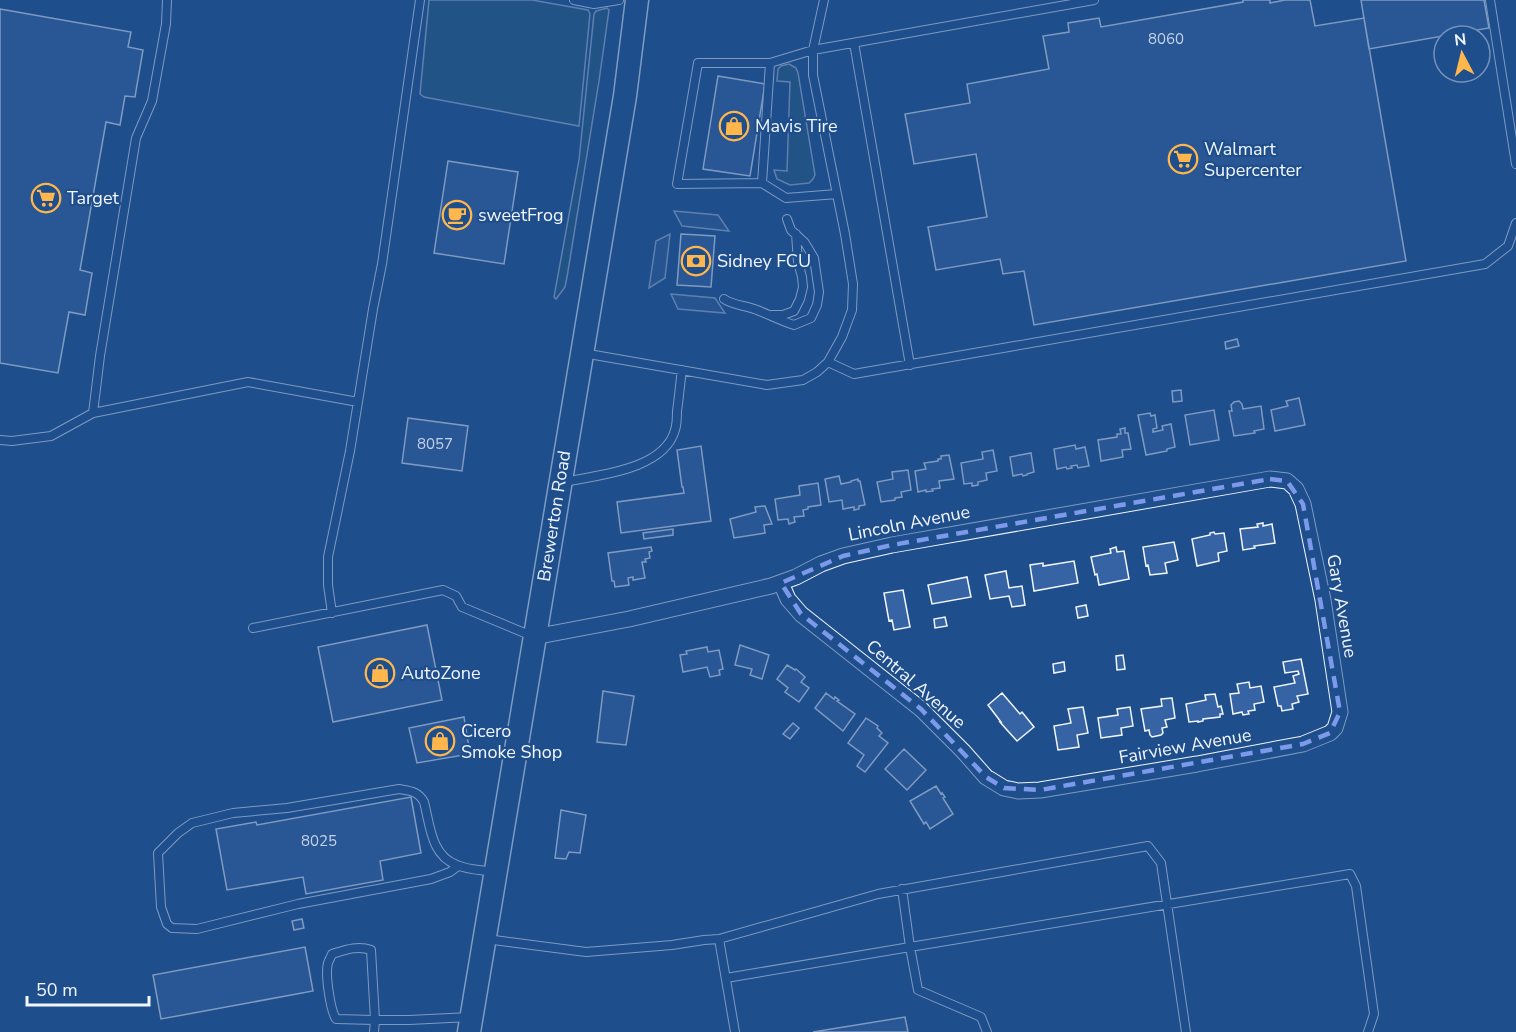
<svg xmlns="http://www.w3.org/2000/svg" width="1516" height="1032" font-family="'Nunito Sans',sans-serif">
  <style>
    .green { fill: #245a82; stroke: #a8bbd7; stroke-width: 1.5 }
    .parking { fill: #305b95; stroke: #a8bbd7; stroke-width: 1.5 }
    .building { fill: #3563a3; stroke: #f2f6ff; stroke-width: 1.5 }
    .lines { fill: none; stroke-linecap: round; stroke-linejoin: round }
    .service-casing { stroke: #f2f6ff; stroke-width: 10 }
    .minor-casing { stroke: #f2f6ff; stroke-width: 17 }
    .primary-casing { stroke: #f2f6ff; stroke-width: 25 }
    .service { stroke: #1f4e8c; stroke-width: 8 }
    .minor { stroke: #1f4e8c; stroke-width: 15 }
    .primary { stroke: #1f4e8c; stroke-width: 22 }
    .marked { fill: none; stroke: #7d9aea; stroke-width: 4.5; stroke-dasharray: 12 8; stroke-linejoin: round }
    .labels { text-anchor: middle; dominant-baseline: central; stroke-width: 4.5; stroke-linejoin: round; paint-order: stroke }
    .number-label { font-size: 15px; fill: #c3d1e8 }
    .poi-label { font-size: 18px; fill: #f2f6ff; stroke: #1f4e8c; text-anchor: start }
    .street-label { font-size: 18px; fill: #f2f6ff; stroke: #1f4e8c }
  </style>
  <rect width="100%" height="100%" fill="#1f4e8c"/>
  <!-- green -->
  <path class="green" d="M429,0H532L588,10L590,14L579,126L424,97L420,94Z
    M607,8L609,10L599,81L567,277L565,287L556,299L554,297L579,160L594,14L596,11Z
    M789,64L796,68L798,73L815,175L813,179L809,183L790,185L777,179L774,170L787,171L790,82L777,81L778,69L781,66Z"/>
  <!-- parking -->
  <path class="parking" d="M674,211L718,215L729,231L682,226Z
    M670,234L665,278L649,288L656,241Z
    M671,294L715,298L725,313L678,309Z"/>
  <!-- building -->
  <path class="building" d="M1243,0H1270V3L1285,0H1310L1315,26L1364,18L1406,261L1034,325L1024,271L1003,274L1000,259L936,270L928,227L987,217L976,154L914,164L905,114L970,103L967,84L1049,69L1043,36L1069,32L1068,23L1099,18L1101,27L1243,2Z
    M1361,0H1484L1489,28L1369,49Z
    M0,9L131,32L128,47L143,50L135,97L125,96L120,125L106,122L80,270L92,273L85,315L69,312L58,373L0,363Z
    M718,76L765,84L750,176L703,169Z
    M448,161L518,172L504,264L434,253Z
    M681,234L715,236L711,287L677,285Z
    M1237,339L1239,346L1226,349L1225,342Z
    M1181,390L1182,401L1173,402L1172,391Z
    M1299,398L1305,425L1275,431L1271,410L1288,406L1286,401Z
    M1239,401L1242,404L1243,409L1261,406L1264,429L1254,431L1255,433L1234,436L1229,411H1232L1231,405L1234,402Z
    M1214,410L1219,440L1190,445L1185,415Z
    M1150,413L1151,416L1155,415L1157,428L1153,429V432L1163,430L1162,426L1171,424L1175,447L1167,449V451L1146,455L1138,415Z
    M408,418L468,426L462,471L402,463Z
    M1125,428V433H1128L1131,449L1122,450L1123,457L1101,461L1098,440L1117,437V434H1121L1120,429Z
    M1075,445L1076,449L1085,447L1089,466L1078,468L1077,465L1071,466L1072,468L1067,469L1066,467L1057,469L1054,449Z
    M701,446L711,521L621,533L617,502L684,493L683,487H682L677,450Z
    M993,450L997,471L986,473L987,480L978,482V485L972,486V483L964,484L961,463L983,459L982,452Z
    M1031,453L1034,472L1027,474V475L1023,476L1022,474L1013,476L1010,457Z
    M949,455L954,479L939,481L940,488L932,489L933,491L926,492V490L918,492L915,471L926,469L924,463L938,461V459H941V456Z
    M908,470L911,490L901,492L902,497L895,498V500L881,502L877,482L893,479L892,472Z
    M839,476L841,484L851,482V481L858,479V481H860L865,505L859,506V509L854,510V507L843,509L842,500L829,502L825,479Z
    M818,483L821,505L808,507V509L803,510L804,516L794,517L795,522L789,524L788,519L778,520L775,499L800,495L799,486Z
    M765,506L772,524L764,525L765,533L734,538L730,519L756,512L755,507Z
    M1263,523V526L1272,524L1275,543L1254,546L1255,548L1243,550L1240,529L1258,527L1257,524Z
    M673,529V535L644,539L643,533Z
    M1214,532L1215,534L1224,533L1227,551L1218,553L1219,561L1197,566L1192,539L1210,535V533Z
    M1174,542L1178,560L1165,563L1167,573L1150,575L1148,565L1146,566L1143,547Z
    M651,547L652,551L649,552L650,558L645,559L646,562H642L645,578L633,580V577L628,578L629,585L615,587L614,581H612L608,553Z
    M1116,547L1117,552L1124,551L1129,579L1099,585L1097,574L1095,575L1091,557L1111,553L1110,549Z
    M1074,561L1078,583L1034,591L1030,565L1043,563V566Z
    M1006,571L1009,588L1022,586L1025,605L1012,607L1009,596L990,599L985,575Z
    M967,577L971,597L932,604L928,585Z
    M903,590L910,627L894,630L892,620L889,621L884,593Z
    M1086,605L1088,616L1078,618L1076,607Z
    M945,617L947,626L935,628L934,619Z
    M427,625L442,700L333,722L318,647Z
    M740,645L769,655L762,679L750,675L752,669L735,665Z
    M707,647L708,652L719,650L723,669L719,670L720,675L710,677L707,667L683,672L680,655L687,654L686,651Z
    M1123,655L1125,669L1117,670L1116,656Z
    M1301,659L1308,694L1297,696L1299,702L1292,704L1293,709L1282,711L1281,706H1278L1274,687L1295,683L1293,676L1299,674L1298,671L1285,673L1283,662Z
    M1064,662L1065,671L1054,673L1053,664Z
    M787,665L795,670L796,669L805,677L801,682L809,688L799,702L785,692L788,688L777,679Z
    M1249,682L1250,688L1261,686L1264,702L1254,704L1255,710L1248,711L1249,714L1243,715L1242,712L1233,714L1230,694L1239,693L1237,684Z
    M603,691L634,696L626,745L597,742Z
    M826,693L834,699L835,697L839,700L837,701L855,714L843,731L815,708Z
    M1002,693L1020,714L1022,712L1034,727L1017,741L1007,730L1000,722H1001L988,705Z
    M1215,694L1218,707L1221,706L1223,714H1220V717L1203,719V721L1198,722V721L1189,722L1186,704L1206,700L1205,695Z
    M1172,698L1175,718L1165,720L1167,727L1162,728L1163,733L1161,735L1152,737L1150,735L1149,730L1145,731L1141,709L1162,706L1161,699Z
    M1083,707L1088,733L1077,735L1079,747L1058,750L1054,726L1071,723L1068,709Z
    M1130,707L1133,726L1121,728L1122,735L1101,738L1098,718L1118,715L1117,709Z
    M464,717L470,754L417,763L409,728Z
    M866,718L878,726L877,728L882,733L879,736L888,743L865,772L857,766L864,755L848,743Z
    M793,723L799,728L790,739L783,734Z
    M904,749L926,770L907,790L885,769Z
    M936,786L941,794L942,793L945,797L943,798L953,814L930,829L926,822L924,824L910,801Z
    M411,797L421,853L380,861L383,880L306,894L303,877L227,890L216,829L256,822L257,825Z
    M561,810L586,815L580,853L569,852L566,859L555,858Z
    M302,919L304,928L294,930L292,921Z
    M305,947L313,991L161,1019L153,975Z
    M905,1017L908,1032H813Z"/>
  <g class="lines">
    <!-- service casing -->
    <g class="service-casing">
      <path id="service" d="M574,0L594,4L619,0
        M1490,0L1516,164
        M854,43L910,365
        M762,183L770,63
        M837,194L786,198L762,183L677,184L698,63H770L813,50L1094,0
        M724,299C734,306 746,305 757,310C770,315 781,321 794,325L811,318L817,305L819,292L814,258L805,243L791,230L787,219
        M772,315H783L794,311L800,299L803,287L802,277L798,262L796,234
        M583,353L767,385L803,380L817,372L828,362L842,337L852,310L853,284L845,234L813,75V50L824,0
        M828,362L854,374L1485,264L1508,246L1516,223
        M93,413L100,356L136,138L152,101L166,24L167,0
        M0,440L12,441L51,436L93,413L248,382L358,402
        M564,482C598,475 664,470 675,430C677,424 677,417 677,411C679,398 680,384 682,370
        M332,613L328,585V557L350,451L373,309L382,264L420,0
        M253,628L443,590L456,596L462,607L532,636
        M458,866L450,872L431,879L298,904L197,929L172,928L167,924L161,907L158,853L178,833L192,823L233,813L287,808L399,789C410,791 418,791 424,802C430,825 431,856 457,865C468,870 482,870 494,872
        M902,889L910,947L1350,874L1356,886L1374,1014L1368,1032
        M486,939L586,952L672,945L704,940L719,939L735,1032
        M719,939L878,894L1148,846L1161,863L1186,1032
        M726,978L910,947L918,990L981,1017L987,1032
        M374,1032L375,1020L336,1019C330,1009 325,974 328,963C329,960 331,957 332,954C345,950 358,945 371,950L375,1020H409L470,1017"/>
    </g>
    <!-- minor casing -->
    <g class="minor-casing">
      <path id="minor" d="M534,637L629,619L771,586L796,577L821,564L843,556L892,545L1270,479L1287,481L1296,489L1303,504L1323,600L1340,712L1335,728L1330,733L1303,744L1197,764L1040,790L1018,791L1004,788L986,777L963,751L921,709L801,614L788,599L781,583"/>
    </g>
    <!-- primary casing -->
    <g class="primary-casing">
      <path id="primary" d="M469,1032L625,96L637,0"/>
    </g>
    <!-- service -->
    <use href="#service" class="service"/>
    <!-- minor -->
    <use href="#minor" class="minor"/>
    <!-- primary -->
    <use href="#primary" class="primary"/>
  </g>
  <!-- marked area -->
  <path d="M0 0H1516V1032H0ZM1270,479L1287,481L1303,504L1340,712L1330,733L1303,744L1040,790L1004,788L986,777L921,709L801,614L781,583L843,556L892,545Z" fill="#1f4e8c" fill-opacity=".55" fill-rule="evenodd"/>
  <path class="marked" d="M1270,479L1287,481L1303,504L1340,712L1330,733L1303,744L1040,790L1004,788L986,777L921,709L801,614L781,583L843,556L892,545Z"/>
  <!-- icons -->
  <defs>
    <g id="shop-ring" transform="scale(1.5)"><circle r="9.5" fill="#1f4e8c" stroke="#ffb74d" stroke-width="1.5"/><path d="M-5-2.5h2.3a2.7 3.5 0 0 1 5.4 0H5L5.5 6h-11ZM-1.5-2.5h3a1.5 2.3 0 0 0-3 0Z" fill="#ffb74d"/></g>
    <g id="supermarket-ring" transform="scale(1.5)"><circle r="9.5" fill="#1f4e8c" stroke="#ffb74d" stroke-width="1.5"/><path d="M-6-5.5h2.5l.6 2H6L4.5 2H-2.5L-4.4-4H-6ZM-1.5 3.2a1.3 1.3 0 1 0 .1 0ZM3 3.2a1.3 1.3 0 1 0 .1 0Z" fill="#ffb74d"/></g>
    <g id="cafe-ring" transform="scale(1.5)"><circle r="9.5" fill="#1f4e8c" stroke="#ffb74d" stroke-width="1.5"/><path d="M-5.5-4.5H6V0H3Q3 3.5 0 3.5H-2.5Q-5.5 3.5-5.5 0ZM3-3.2v2h1.7v-2ZM-6 4.5H4V6H-6Z" fill="#ffb74d"/></g>
    <g id="bank-ring" transform="scale(1.5)"><circle r="9.5" fill="#1f4e8c" stroke="#ffb74d" stroke-width="1.5"/><path d="M-6-4H6V4H-6ZM0-2.3a2.3 2.3 0 1 0 0 4.6a2.3 2.3 0 1 0 0-4.6Z" fill="#ffb74d"/></g>
  </defs>
  <g fill-rule="evenodd">
    <use href="#shop-ring" x="734" y="126"/>
    <use href="#supermarket-ring" x="1183" y="159"/>
    <use href="#supermarket-ring" x="46" y="198"/>
    <use href="#cafe-ring" x="457" y="215"/>
    <use href="#bank-ring" x="696" y="261"/>
    <use href="#shop-ring" x="380" y="673"/>
    <use href="#shop-ring" x="440" y="741"/>
  </g>
  <g class="labels">
    <!-- number labels -->
    <g class="number-label">
      <text x="1166" y="39">8060</text>
      <text x="435" y="444">8057</text>
      <text x="319" y="841">8025</text>
    </g>
    <!-- poi labels -->
    <g class="poi-label">
      <text x="755" y="126">Mavis Tire</text>
      <text x="1204" y="149">Walmart<tspan x="1204" dy="21">Supercenter</tspan></text>
      <text x="67" y="198">Target</text>
      <text x="478" y="215">sweetFrog</text>
      <text x="717" y="261">Sidney FCU</text>
      <text x="401" y="673">AutoZone</text>
      <text x="461" y="731">Cicero<tspan x="461" dy="21">Smoke Shop</tspan></text>
    </g>
    <!-- street labels -->
    <g class="street-label">
      <text transform="translate(554 516) rotate(-81)">Brewerton Road</text>
      <text transform="translate(909 523) rotate(-11)">Lincoln Avenue</text>
      <text transform="translate(1342 606) rotate(80)">Gary Avenue</text>
      <text transform="translate(916 684) rotate(41)">Central Avenue</text>
      <text transform="translate(1185 746) rotate(-10)">Fairview Avenue</text>
    </g>
  </g>
  <!-- north arrow -->
  <g transform="translate(1462 54) rotate(353)"><circle r="28" fill="#1f4e8c" stroke="#7391ba" stroke-width="1.5"/>
  <path d="M0-4.5L10 22L0 15L-10 22Z" fill="#ffb74d"/>
  <text y="-9" font-size="16" font-weight="bold" text-anchor="middle" fill="#f2f6ff">N</text>
  </g>
  <!-- scale -->
  <path d="M27 996v9h122v-9" fill="none" stroke="#f2f6ff" stroke-width="3"/>
  <text x="36" y="996" font-size="18" fill="#f2f6ff" stroke="#1f4e8c" stroke-width="4.5" paint-order="stroke">50 m</text>
</svg>
